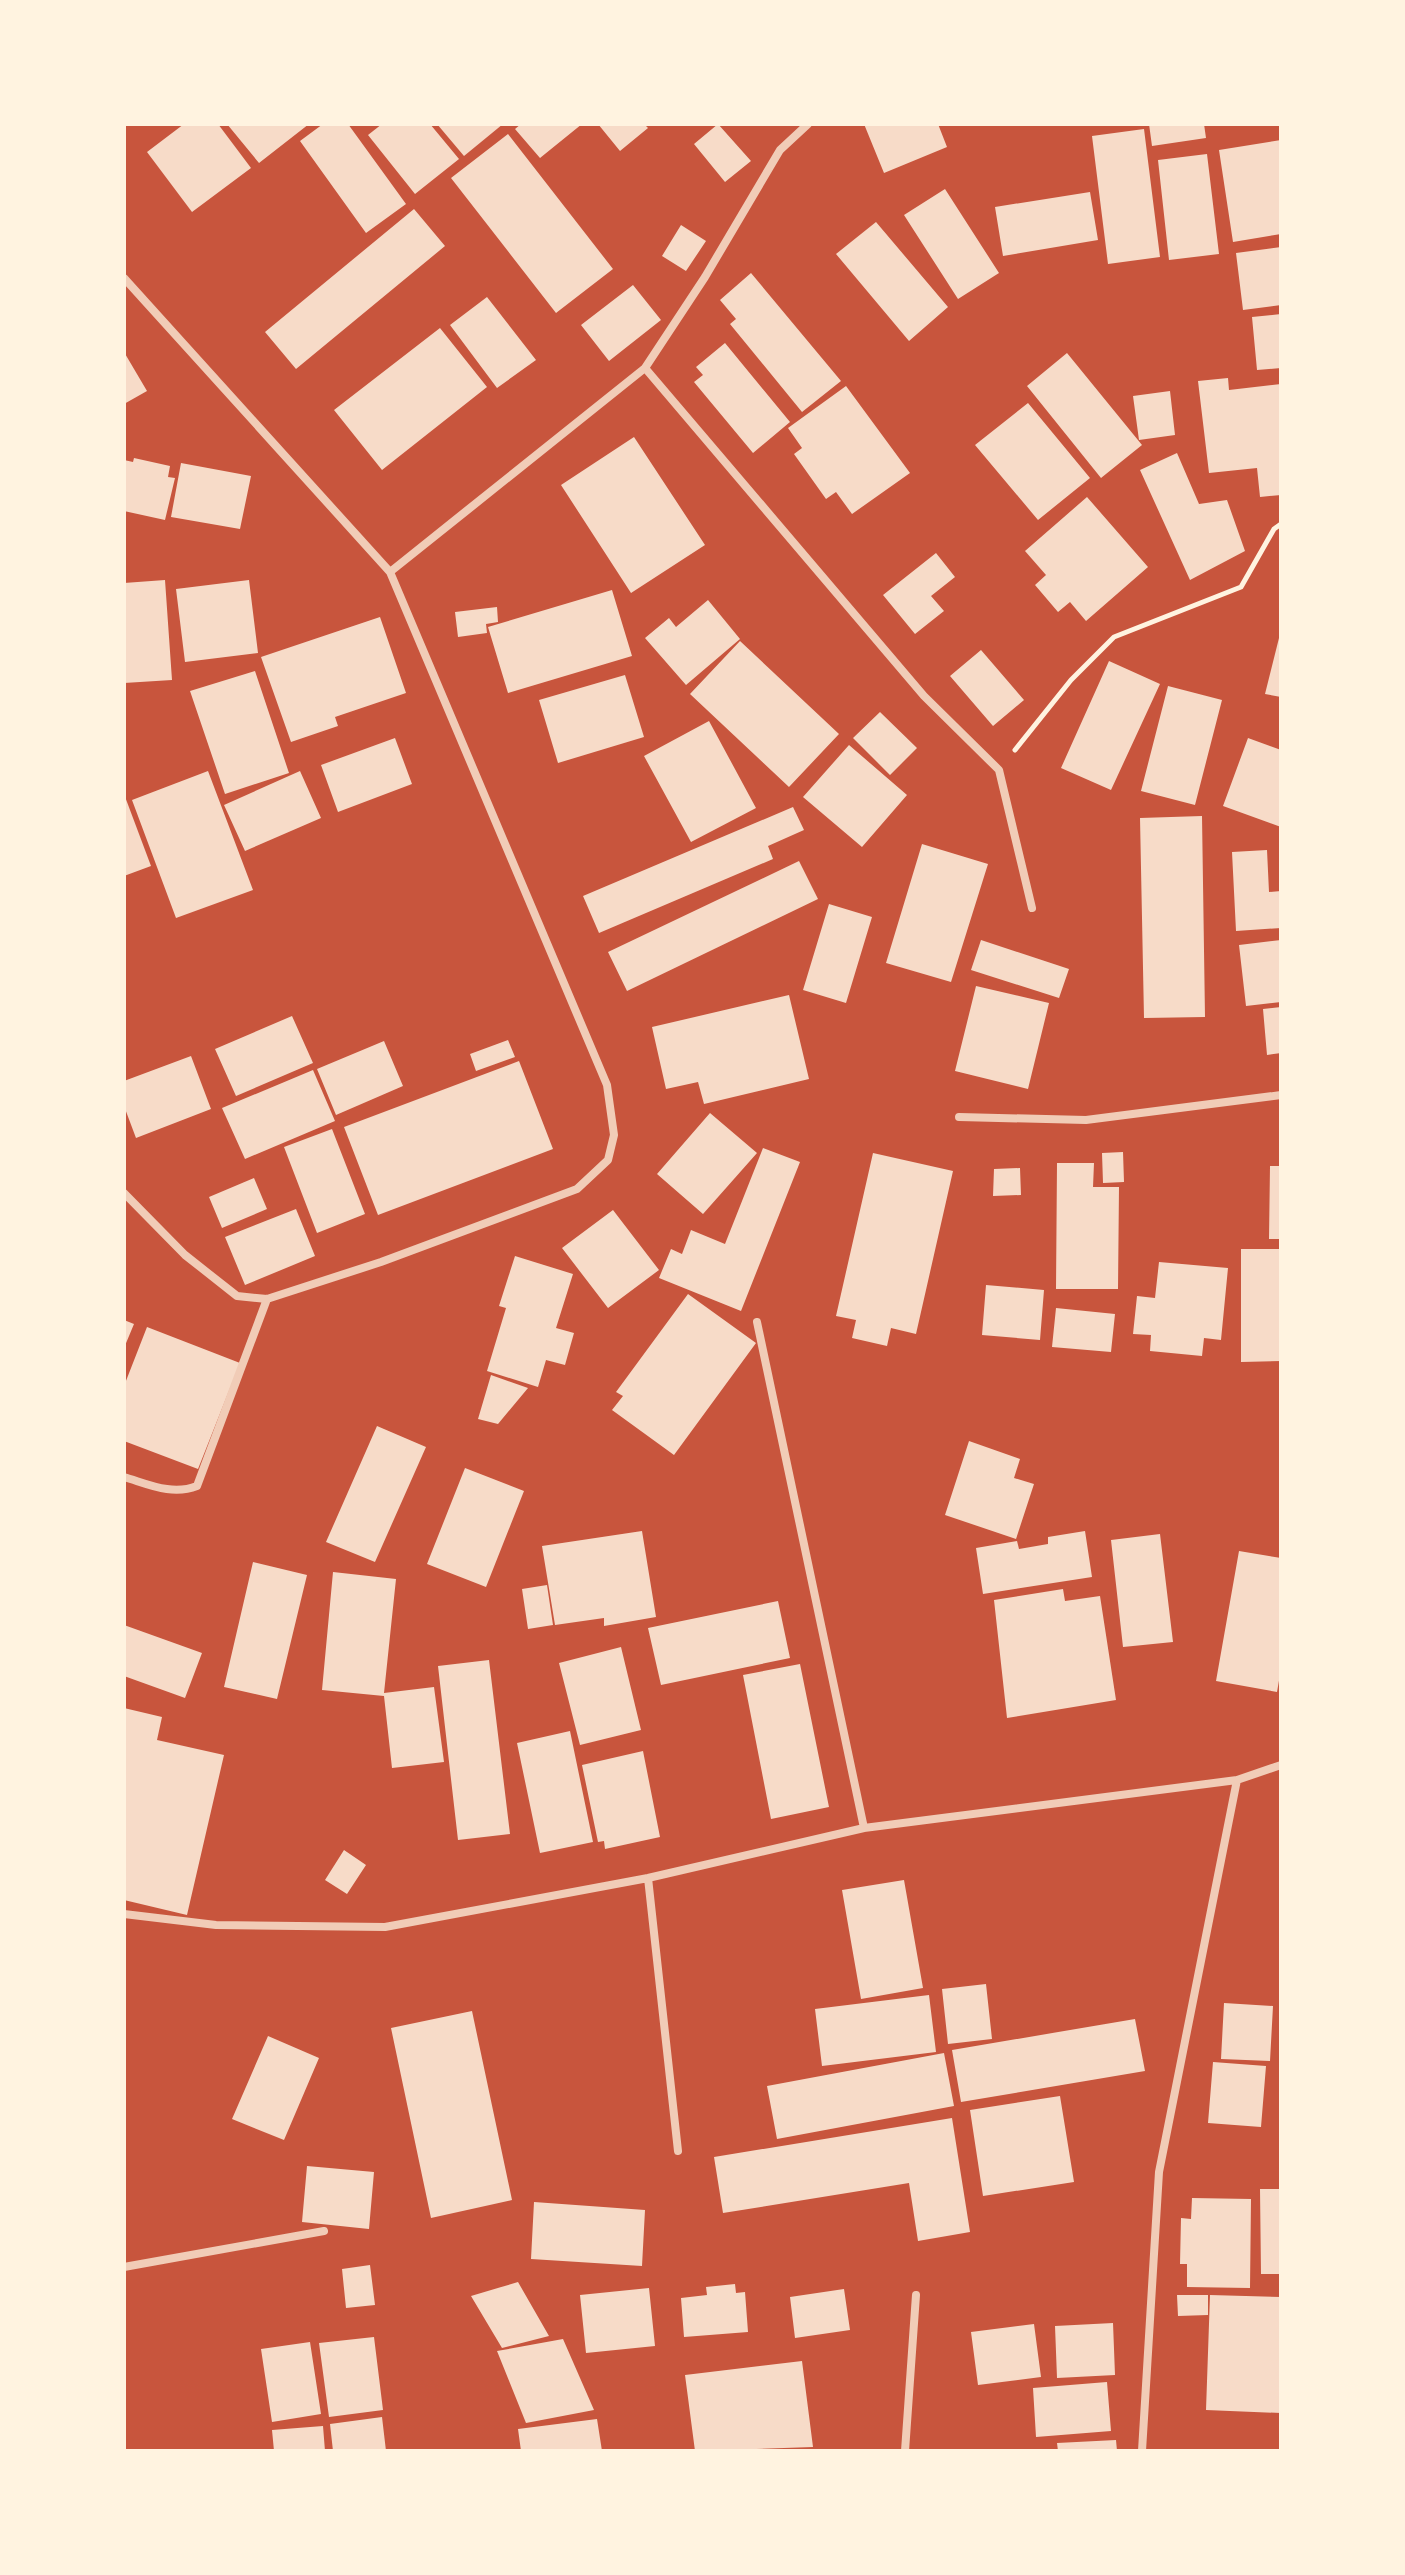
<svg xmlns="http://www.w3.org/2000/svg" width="1405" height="2575" font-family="'Work Sans',sans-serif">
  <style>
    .building { fill: #f7dbc8 }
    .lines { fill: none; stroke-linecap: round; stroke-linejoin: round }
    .path { stroke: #fff3e0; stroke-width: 5 }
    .minor { stroke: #f1ccb7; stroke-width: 8 }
  </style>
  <rect width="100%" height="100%" fill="#c8553d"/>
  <!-- building -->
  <path class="building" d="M184,124H218L251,168L192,212L147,152Z
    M227,124H309L259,163Z
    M323,124H348L406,204L366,233L300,141Z
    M382,124H430L459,159L415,194L368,135Z
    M437,124H503L464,156Z
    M521,124H582L540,158L515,129Z
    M598,124H644L648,128L620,151Z
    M718,124L751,161L725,182L694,144Z
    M864,124H938L947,147L884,173Z
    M1149,124H1204L1206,138L1152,146Z
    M1144,129L1160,257L1108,264L1092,136Z
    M508,134L613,269L556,313L451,178Z
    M1281,140V234L1233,242L1219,150Z
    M1207,154L1219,254L1169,260L1158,160Z
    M945,189L999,273L958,299L904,215Z
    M1090,192L1098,240L1003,256L995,207Z
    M414,209L445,246L296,369L265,332Z
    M876,222L948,307L909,341L836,254Z
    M681,225L706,241L686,271L662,256Z
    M1281,247V305L1243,310L1236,253Z
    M751,273L841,381L802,412L730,324L736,319L720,300Z
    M633,285L661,320L609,361L581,325Z
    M487,297L536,360L497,388L450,325Z
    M1281,314V368L1257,370L1252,317Z
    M440,328L487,387L382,470L334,410Z
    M725,343L790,422L753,453L694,382L703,375L696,367Z
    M124,352L147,391L124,404Z
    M1067,353L1142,445L1101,478L1027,386Z
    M1228,378L1229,390L1281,384V495L1260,497L1257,468L1209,473L1198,381Z
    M846,386L910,473L852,514L836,492L826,499L794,454L802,448L788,428Z
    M1170,391L1175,435L1139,440L1133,396Z
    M1028,403L1090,478L1038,520L975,445Z
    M634,437L705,545L631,593L561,485Z
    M1177,453L1199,504L1227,500L1245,551L1190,580L1140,470Z
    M134,458L170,466L168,477L175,478L165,520L124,511V460L133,462Z
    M181,463L251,476L240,529L171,517Z
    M1087,497L1148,567L1086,621L1070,602L1058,612L1035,585L1046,575L1025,551Z
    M936,553L955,577L931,596L944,611L915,634L883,595Z
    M165,580L172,680L124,683V583Z
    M249,580L258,653L185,662L176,589Z
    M612,590L632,656L508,693L488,627Z
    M708,600L740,639L686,685L645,638L669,618L676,627Z
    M497,607L498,622L486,624L487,633L458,637L455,612Z
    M380,617L406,693L335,717L338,726L291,742L261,657Z
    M1280,634H1281V697L1265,694Z
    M740,641L839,734L789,787L690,694Z
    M981,650L1024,700L993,726L950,676Z
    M1109,661L1160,684L1111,790L1061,768Z
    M255,671L289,773L225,794L190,691Z
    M625,675L644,737L558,763L539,700Z
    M1168,686L1222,700L1195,805L1141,791Z
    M880,712L917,748L890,775L853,738Z
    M709,721L756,808L691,842L644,756Z
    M395,738L412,784L338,812L321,765Z
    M1248,738L1281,750V827L1223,806Z
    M849,745L907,795L862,847L803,797Z
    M208,771L253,890L176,918L132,800Z
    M300,771L321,818L245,851L224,805Z
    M124,794L151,866L124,876Z
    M793,807L804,830L768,846L773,859L599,933L583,896Z
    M1202,816L1205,1017L1144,1018L1140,818Z
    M922,844L988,864L951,982L886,963Z
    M1267,850L1269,892L1281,891V928L1236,931L1232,852Z
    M799,861L818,899L627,991L608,952Z
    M829,904L872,917L846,1003L803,990Z
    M981,940L1069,969L1059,998L971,970Z
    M1281,940V1002L1246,1006L1239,945Z
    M976,986L1049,1003L1028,1089L955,1071Z
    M789,995L809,1079L704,1104L698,1082L666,1089L652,1027Z
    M1281,1007V1053L1267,1055L1263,1009Z
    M292,1016L313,1063L236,1096L215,1049Z
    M508,1040L515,1057L476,1071L470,1054Z
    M384,1041L403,1086L336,1115L317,1069Z
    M191,1056L211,1109L136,1138L124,1106V1081Z
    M519,1061L553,1149L378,1215L344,1127Z
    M313,1070L335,1121L245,1159L222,1108Z
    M710,1113L757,1153L703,1214L657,1174Z
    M332,1129L365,1214L317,1233L284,1147Z
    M763,1148L800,1162L741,1311L659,1278L671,1249L682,1254L691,1230L725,1244Z
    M1123,1152L1124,1182L1103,1183L1102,1153Z
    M873,1153L953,1171L916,1334L891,1328L887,1346L852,1338L856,1320L836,1316Z
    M1057,1163H1094L1093,1187H1119L1118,1289H1056Z
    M1270,1166H1281V1239H1269Z
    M1020,1168L1021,1195L993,1196L994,1169Z
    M254,1178L267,1209L222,1228L209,1197Z
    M296,1209L315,1256L245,1285L225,1237Z
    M613,1210L659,1270L608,1308L562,1248Z
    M1241,1249H1281V1361L1241,1362Z
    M515,1256L573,1274L556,1328L574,1333L565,1365L546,1360L538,1387L487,1371L506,1308L499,1306Z
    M1159,1262L1228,1268L1221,1340L1204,1338L1202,1356L1150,1351L1151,1335L1133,1334L1137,1296L1155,1298Z
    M986,1285L1044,1290L1040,1340L982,1335Z
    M688,1294L756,1343L674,1455L612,1410L623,1396L616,1392Z
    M1056,1308L1115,1314L1111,1352L1052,1347Z
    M124,1320L134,1324L124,1348Z
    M147,1327L240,1363L198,1469L124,1441V1386Z
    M491,1375L528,1388L498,1424L478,1419Z
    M377,1426L426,1447L375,1562L326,1542Z
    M969,1441L1020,1459L1014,1478L1034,1484L1016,1539L945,1515Z
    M465,1468L524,1491L486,1587L427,1564Z
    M642,1531L656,1617L604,1626V1618L555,1625L542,1546Z
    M1085,1531L1092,1577L983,1594L976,1548L1017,1541L1019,1549L1048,1544V1537Z
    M1160,1534L1173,1642L1123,1647L1111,1540Z
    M1239,1551L1281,1558V1669L1277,1692L1216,1681Z
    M253,1562L307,1575L277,1699L224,1687Z
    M333,1572L396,1579L384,1693L434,1687L444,1762L392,1768L384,1696L322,1690Z
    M547,1585L553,1625L528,1629L522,1589Z
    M1063,1589L1065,1601L1100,1596L1116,1700L1007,1718L994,1600Z
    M778,1601L790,1658L661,1685L648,1628Z
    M124,1625L202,1653L185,1698L124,1676Z
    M621,1647L641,1730L580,1745L559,1663Z
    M489,1660L510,1834L458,1840L438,1666Z
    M800,1664L829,1807L771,1819L743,1675Z
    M124,1708L162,1717L157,1740L224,1755L187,1915L124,1900Z
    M570,1731L593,1842L540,1853L517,1743Z
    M643,1751L660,1837L605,1849L604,1841L598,1842L582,1765Z
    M344,1850L366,1865L347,1894L325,1880Z
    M904,1880L923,1988L861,1999L842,1890Z
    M986,1984L992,2039L948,2044L942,1989Z
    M929,1995L936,2052L822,2066L815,2009Z
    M1224,2003L1273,2006L1270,2061L1221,2059Z
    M472,2011L512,2200L431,2218L391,2028Z
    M1135,2019L1145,2071L961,2102L952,2050Z
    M268,2036L319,2058L284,2140L232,2119Z
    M944,2053L954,2106L777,2139L767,2086Z
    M1213,2062L1266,2066L1261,2127L1208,2123Z
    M1060,2096L1074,2182L983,2196L970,2110Z
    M952,2118L970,2232L918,2241L909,2183L723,2213L714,2157Z
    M307,2166L374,2172L369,2229L302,2222Z
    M1260,2189H1281V2274H1261Z
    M1192,2198L1251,2199L1250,2288L1187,2287V2264H1180L1181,2218L1191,2219Z
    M534,2202L645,2210L642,2266L531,2259Z
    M370,2265L375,2305L346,2308L342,2269Z
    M518,2282L549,2336L502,2348L471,2296Z
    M735,2284L736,2293L745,2292L748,2332L684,2337L681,2298L707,2295L706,2287Z
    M649,2288L655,2346L586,2353L580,2295Z
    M844,2289L850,2330L795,2338L790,2297Z
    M1177,2295H1208V2315L1178,2316Z
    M1210,2295L1281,2297V2413L1206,2410Z
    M1113,2323L1115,2375L1057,2378L1055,2326Z
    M1034,2324L1041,2377L978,2385L971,2332Z
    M374,2337L383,2410L329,2417L319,2343Z
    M563,2339L594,2410L526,2423L497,2351Z
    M310,2342L321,2414L272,2422L261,2349Z
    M802,2361L813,2447L695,2451L685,2375Z
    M1107,2382L1111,2431L1036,2437L1033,2388Z
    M382,2417L386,2451H333L330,2424Z
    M597,2419L602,2451H521L518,2429Z
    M323,2426L325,2451H274L272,2430Z
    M1116,2440L1117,2451H1058L1057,2443Z"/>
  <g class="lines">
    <!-- path -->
    <path class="path" d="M1015,750L1071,680L1114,637L1241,587L1274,529L1281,524"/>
    <!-- minor -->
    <path class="minor" d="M124,278L390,572L645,368L705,277L780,150L808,124
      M645,368L924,696L999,770L1032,908
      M959,1117L1086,1120L1281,1095
      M124,1193L185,1255L237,1296L267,1299L381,1262L577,1189L608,1160L614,1135L607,1085L390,572
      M757,1322L864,1828
      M124,1477C148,1484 172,1496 197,1486L267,1299
      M648,1878L678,2151
      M124,1914L216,1925L385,1927L648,1878L864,1828L1237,1780L1281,1765
      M124,2267L324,2231
      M905,2451L916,2295
      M1142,2451L1159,2172L1237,1780"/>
  </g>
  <!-- border -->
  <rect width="1405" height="2575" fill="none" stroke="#fff3e0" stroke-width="252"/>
</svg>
